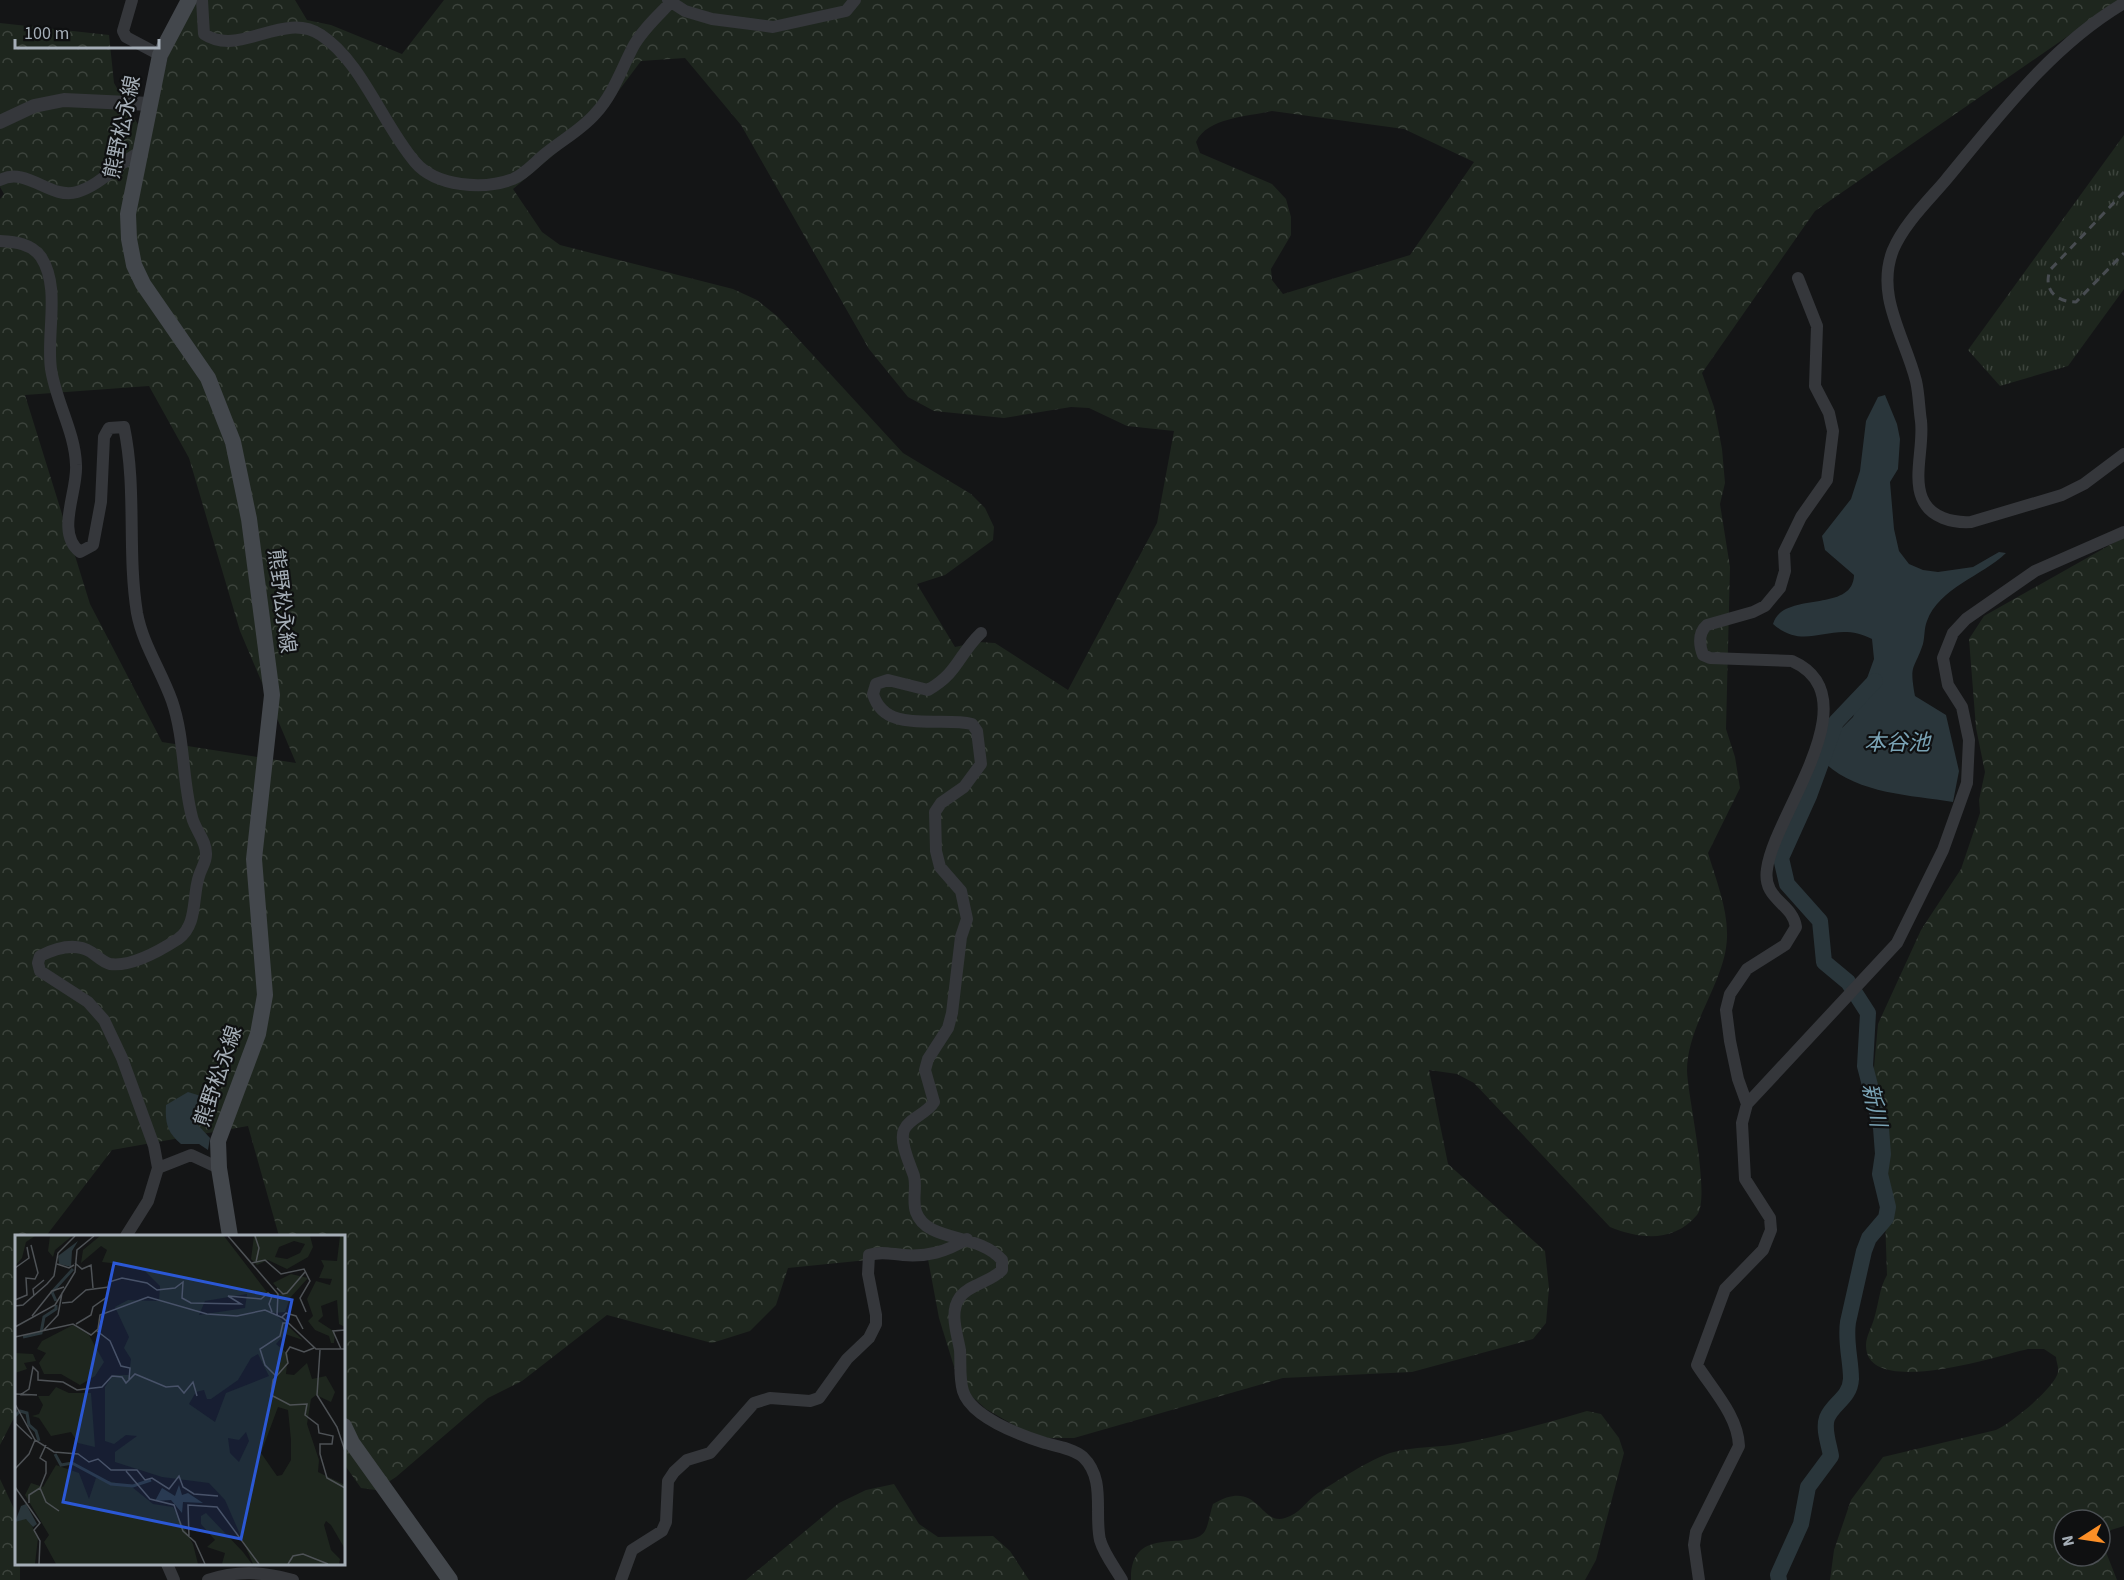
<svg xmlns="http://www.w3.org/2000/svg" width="2124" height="1580" font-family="'Source Sans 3','Noto Sans JP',sans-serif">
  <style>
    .forest { fill: url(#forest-crowns); fill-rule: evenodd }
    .park { fill: url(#park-tufts) }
    .water { fill: #2a363b }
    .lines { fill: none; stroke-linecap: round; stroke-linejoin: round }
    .river { stroke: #2a363b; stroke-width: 16 }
    .minor { stroke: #35373b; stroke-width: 12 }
    .tertiary { stroke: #35373b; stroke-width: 14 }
    .secondary { stroke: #43474c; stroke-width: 16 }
    .rail { stroke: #484c51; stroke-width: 3; stroke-dasharray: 8 6; stroke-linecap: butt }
    .labels { text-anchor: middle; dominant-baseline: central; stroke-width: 4.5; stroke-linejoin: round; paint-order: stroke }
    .street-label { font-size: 21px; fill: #a5aeb7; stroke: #0f1011 }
    .water-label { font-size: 22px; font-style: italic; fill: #7aa3b5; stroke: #0f1011 }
    .inset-river { fill: none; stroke: #2a363b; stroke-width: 3 }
    .inset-road { fill: none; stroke: #4e5256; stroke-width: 1.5 }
    .view { fill: #2b58d5; fill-opacity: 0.15; stroke: #2b58d5; stroke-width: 3 }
    .inset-edge { fill: none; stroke: #a5aeb7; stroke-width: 3 }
  </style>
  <defs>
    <pattern id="forest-crowns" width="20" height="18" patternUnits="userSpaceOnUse" patternTransform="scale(1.5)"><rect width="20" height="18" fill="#1e261e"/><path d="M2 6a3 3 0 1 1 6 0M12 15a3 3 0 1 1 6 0" fill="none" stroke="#3c433c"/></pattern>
    <pattern id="park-tufts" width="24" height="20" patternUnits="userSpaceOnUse" patternTransform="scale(1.5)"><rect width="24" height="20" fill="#1e261e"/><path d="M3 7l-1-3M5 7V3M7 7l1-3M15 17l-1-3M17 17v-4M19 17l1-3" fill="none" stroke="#3c433c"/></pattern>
  </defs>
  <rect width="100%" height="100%" fill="#141516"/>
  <!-- forest -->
  <path class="forest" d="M193,0H295L307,20L331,25L402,54L444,0H2120L1815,211L1702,373L1714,407L1722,449L1725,483L1720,504L1730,567L1726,729L1735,757L1740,788L1708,853C1716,880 1728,909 1727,937C1726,981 1687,1024 1687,1071C1688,1098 1711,1197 1697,1215C1674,1243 1639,1239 1610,1227L1474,1083L1457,1074L1429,1070L1448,1164L1545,1251L1549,1288L1546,1323L1533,1339L1412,1372L1283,1378L1074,1438H1036L986,1409L960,1386L939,1318L927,1254L788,1268L776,1305L750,1331L712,1343L607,1315L522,1381L488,1398L396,1477L376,1490L361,1488L344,1464V1236H279L248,1126L112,1150L46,1236H16V1414L0,1445V199L4,194L0,187V23L109,35L114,83L147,140L174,33ZM685,58L741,125L869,349L908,397L934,411L1004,418L1071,407L1089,408L1127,426L1174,431L1157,523L1068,690L995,643L978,642L955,647L917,584L945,575L993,540L994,527L985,508L971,494L903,453L778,317L757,300L733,289L560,245L542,232L513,189L599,117L641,61ZM1272,111L1404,129L1474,162L1410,255L1283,294L1272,280L1271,269L1291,235V217L1286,199L1272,184L1200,153L1196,142C1208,117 1247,117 1272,111ZM149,386L189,458L240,631L296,763L162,742L90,604L25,395Z
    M2124,537V1526L2111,1530L2102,1542L2117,1580H1830L1834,1550L1851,1500L1883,1457L1996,1430C2011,1423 2055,1388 2058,1372C2059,1368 2056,1361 2056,1357L2044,1349H2028C2000,1355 1865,1400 1866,1345C1866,1337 1872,1326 1874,1319C1879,1303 1879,1289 1887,1275L1883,1159L1870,1111L1878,1024L1921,930L1961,869L1980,813L1979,800L1985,772L1976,728L1969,639L1984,616ZM2064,1520H2100V1556H2064Z
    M1587,1411L1601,1414L1619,1438L1624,1453L1596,1560L1585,1580H1131C1130,1522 1191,1553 1205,1531C1209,1524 1210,1512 1213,1504C1259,1477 1259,1526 1285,1518C1300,1514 1306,1501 1318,1493C1337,1481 1369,1460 1390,1453C1414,1446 1439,1448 1463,1443C1505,1435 1546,1423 1587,1411Z
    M0,1479L16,1513V1564H20V1580H0Z
    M894,1484L919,1524L938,1537L993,1536L1010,1551L1029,1580H746L839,1503L866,1490Z"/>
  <!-- park -->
  <path class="park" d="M2124,135V289L2068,366L2000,386L1968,350Z"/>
  <!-- water -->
  <path class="water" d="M1885,395L1897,424L1900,439L1898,469L1890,482L1894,529L1899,551L1909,564L1923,570L1938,572L1973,567L1999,552L2006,553C1982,576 1939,588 1927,621C1924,628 1925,636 1923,644C1914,671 1909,663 1915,696L1946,715L1959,771L1953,802C1911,795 1859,794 1826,764L1832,738L1853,717L1874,659L1872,639C1832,618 1807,654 1773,624C1783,590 1853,614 1854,575L1825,550L1822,536L1851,499L1860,471L1866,421L1878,397Z
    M188,1092L201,1096L192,1113L197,1124L210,1138L208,1150L199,1144H181C167,1132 165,1123 166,1105Z"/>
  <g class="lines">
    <!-- river -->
    <path class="river" d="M1779,1580L1778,1575L1801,1524L1808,1487L1831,1456C1829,1444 1823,1429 1827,1418C1833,1403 1850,1398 1851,1379C1851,1360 1845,1342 1848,1322L1864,1251L1869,1238L1886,1218L1888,1207L1880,1174L1883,1154L1881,1128L1865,1066L1868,1013L1848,982L1824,962L1820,921L1787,884L1781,858L1809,796L1836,722L1875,681"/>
    <!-- minor -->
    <path class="minor" d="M132,0L123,31L126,37L160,55
      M202,0L204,34C240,58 283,10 321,35C362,62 383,125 415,162C436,187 484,190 513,179C525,174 535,162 545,154C562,140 581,130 595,114C613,95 621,70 633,47C642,30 658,16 671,2
      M668,0L685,11L712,19L773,27L846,11L855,0
      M2124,3C2051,46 1999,116 1945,181C1927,202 1904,224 1893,250C1875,296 1905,337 1916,381C1919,394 1919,408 1921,421C1924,445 1913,476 1922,498C1930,518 1953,523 1971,522L2062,495L2084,484L2124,454
      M0,180C27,166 50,200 77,192C101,185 118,163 140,152
      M0,241C15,242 31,243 41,257C61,288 46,333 51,369C56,402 75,432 76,465C78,491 55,533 80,552L93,545L101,502L104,437L109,428L124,427C137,489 127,551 137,613C143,645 161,670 172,701C185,739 182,779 192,817C195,830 207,841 206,855C206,862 201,869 199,876C192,897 198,925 178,939C161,950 131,967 110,964C103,962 97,956 91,952C75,942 56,948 40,956L38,963L40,971L88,1002L104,1020L122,1058L154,1146L158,1168L148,1201L126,1236
      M981,633C958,655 959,672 928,690L888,680L876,684L873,694C885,735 939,716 972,724L977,731L981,764L964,787L941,803L935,812L936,851L940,867L961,891L967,919L961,937L952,1013L948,1028L928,1059L925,1070L934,1102C927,1114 909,1118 904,1130C899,1142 910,1164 914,1176C917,1188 912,1200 916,1212C927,1243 978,1232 1002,1260V1270C991,1282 970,1284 960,1297C949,1312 957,1333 960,1350C961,1364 959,1377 963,1391C971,1417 1020,1435 1045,1443C1057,1446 1074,1449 1083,1457C1106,1479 1094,1513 1100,1540C1104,1554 1115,1568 1122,1580
      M1747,1104L1897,943L1943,850L1967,783L1969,740L1962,707L1948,685L1943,658L1953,633L1966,619L2035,571L2124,532
      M158,1168L191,1155L219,1168
      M167,1564L174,1580
      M208,1580C237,1570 263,1572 293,1580
      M621,1580L632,1550L662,1531L666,1522L668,1481L674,1472L687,1460L710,1453L754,1403L770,1398L810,1401L819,1398L847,1359L869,1338L876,1324V1315L868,1274L869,1255C881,1251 891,1254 903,1255C927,1257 946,1252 967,1239
      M1699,1580L1694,1545L1696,1532L1739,1446C1738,1416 1713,1390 1697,1365L1725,1289L1763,1250L1771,1230L1770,1218L1745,1179L1742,1123L1747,1104L1738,1079L1730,1041L1726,1010L1730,994L1747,969L1785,945L1796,927C1793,903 1762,900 1767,869C1774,814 1873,697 1792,661L1710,658L1703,655C1699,644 1698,633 1707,625L1753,612L1765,606L1780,588L1785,571L1784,552L1801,517L1827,480L1833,431L1829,413L1815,386L1817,326L1798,278"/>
    <!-- tertiary -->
    <path class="tertiary" d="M0,122L34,106L64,100L150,104"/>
    <!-- secondary -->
    <path class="secondary" d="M189,0L160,55L128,214L129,239L134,265L143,284L208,378L233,442L249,519L272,695L254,859L265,995L258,1034L218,1141L219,1168L230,1236
      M344,1426L352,1443L450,1580"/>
    <!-- rail -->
    <path class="rail" d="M2124,192L2050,270C2043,290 2056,302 2076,302L2124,253"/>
  </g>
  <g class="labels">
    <!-- street labels -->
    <g class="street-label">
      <text transform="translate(122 127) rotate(-78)">熊野松永線</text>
      <text transform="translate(282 601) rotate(83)">熊野松永線</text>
      <text transform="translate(218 1076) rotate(-71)">熊野松永線</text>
    </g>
    <!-- water labels -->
    <g class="water-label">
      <text x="1897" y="743">本谷池</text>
      <text transform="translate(1874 1105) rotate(78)">新川</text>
    </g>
  </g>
  <!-- overview -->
  <g transform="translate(15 1235)">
    <rect width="330" height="330" fill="#141516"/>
    <path d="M0,1H20L11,7L7,23L0,31ZM35,1H57L40,15L38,22L33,16ZM85,1H209L255,61L267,58L258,48L276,39L293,43L275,63L270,77L259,78L288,105L270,99L261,109L273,119L271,139L279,140L292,128L297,144L311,141L320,157L316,167L301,160L296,164L292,189L304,225L303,237L330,250V314L316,290L311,286L309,290L316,315L325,324L324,329H238L210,265L194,248L147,242L100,227V217L122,201L111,200L99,209L90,206V152L98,140H114L116,124L109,113L114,102L100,72L113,65L144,66L145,51L131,37L113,30L87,27L92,15L86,11L66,28L68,15ZM232,59L230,73L184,80L190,66ZM243,119L254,141L211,158L200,187L174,169L181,157L189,155L192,164H196L223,145L236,123ZM263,172L273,175L276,205V225L267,240L262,241L246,218ZM231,197L234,206L224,227L215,218L213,203L224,205ZM239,1H295L298,12L293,22L272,34L253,25L242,30L236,24ZM279,6L290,9L285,18L272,24L260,22L264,12ZM325,1H330V92L324,89L322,65L306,71L308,81L303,86L320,97L319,108H316L314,101L300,95L293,86L298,81L292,64L301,46L315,50L317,44L304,43L309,31L306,25L322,26ZM58,90L74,100L89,127L80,141L65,150L46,139H29L24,128L31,118L22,114L27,106ZM0,118L18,119L21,126L9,128L12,134L0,138ZM41,152L54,158H76L80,212L63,208L56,197L36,201L24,183L17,181L24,179L28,170L23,161H34ZM41,230L64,238L74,264L81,243L117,252L138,269L158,272L178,309L183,329H41L29,307L34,300L10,260L16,248L28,252ZM7,283L14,285L23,303L20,329H0V287Z" fill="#1e261e" fill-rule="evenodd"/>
    <path d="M191,278L228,317L237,329H207L210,318L192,312L200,305L186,289V281Z" fill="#1e261e"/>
    <path d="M63,6L57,16L56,32L44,29L43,21ZM164,250L167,260L173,258L188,268L168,267L167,278L156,265L140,266L147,253L160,261ZM11,269L22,289L18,292L11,284L0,287L6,271Z" fill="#2a363b"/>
    <path class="inset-river" d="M41,66L37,57L58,34M8,102L26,98L29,82L41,74V70M0,181L5,176L12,178L14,190L21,196L24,206M40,219L46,230L57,228L96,249L118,251L136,245"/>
    <path class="inset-road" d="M213,1L263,59L262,80M240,1L244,13L241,27M60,28L67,34L76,30L78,53M237,28L250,25L266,39L289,34L295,46L285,63L291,77M42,29L54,33L59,30M0,33L14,23L12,12M262,53L268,59L272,58L290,37M19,61L18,54L29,45M0,65L12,60L11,43L20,44L23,38L16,10M47,68L57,67L71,55L94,52M0,71L8,70L32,49L39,41L43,18L60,1M17,81L37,56L49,52M267,82L271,78L281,81L288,94M61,89L76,80L78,72L92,62L94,47L107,43L132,48L142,55L160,53L168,47L167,63L176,68L226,69L213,61L246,64L253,58L257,61L254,69L257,77M0,92L40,70L60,37L62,15L79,1M28,96L43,80L47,58M82,96L95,106L106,131L115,133L114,145M0,102L58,89L76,100L83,94L85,80L133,62L192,79L222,81L250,75L268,83L301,114H330M299,113L289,117L275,112L271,118L273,128L258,145L256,160L275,170L292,169L290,180L303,190L304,198L318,201L317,209H305V219L312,243L330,253M326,114L318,96L330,95M305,115L302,160L322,192L330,216M261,141L250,130L245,114L265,101L268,88H274M0,159L22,160M5,160L14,154L18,132L23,137V145L48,147L62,155L87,152L97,141L107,142L111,148L120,139L151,152L163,151L169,158L178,147L182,161M0,169L20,205L39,217L63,219L74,227L83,224L96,235H122L130,245L137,243L154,254L164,241L168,252L179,259L203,261M0,188L17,204M0,234L14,219L20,205M111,236L135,264L159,270L168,296L180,307L190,329M0,252L25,288L19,295L25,306L24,329M25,253L31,267L44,276M14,268V260L25,253L31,238V227L25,223L31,210M174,302L173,270L202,272L244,329M273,329L278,321L288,319L313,329"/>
    <path class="view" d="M99,28L277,65L226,304L48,267Z"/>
    <rect width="330" height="330" class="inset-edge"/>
  </g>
  <!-- north arrow -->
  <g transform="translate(2082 1538) rotate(258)"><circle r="28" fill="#0f1011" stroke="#4b4f53" stroke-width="1.5"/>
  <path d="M0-4.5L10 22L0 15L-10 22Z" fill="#fc8f26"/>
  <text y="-9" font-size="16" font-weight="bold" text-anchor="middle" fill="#a5aeb7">N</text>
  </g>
  <!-- scale -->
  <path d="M15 39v9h144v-9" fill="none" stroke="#a5aeb7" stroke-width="3"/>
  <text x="24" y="39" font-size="18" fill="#a5aeb7" stroke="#0f1011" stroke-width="4.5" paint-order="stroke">100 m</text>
</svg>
